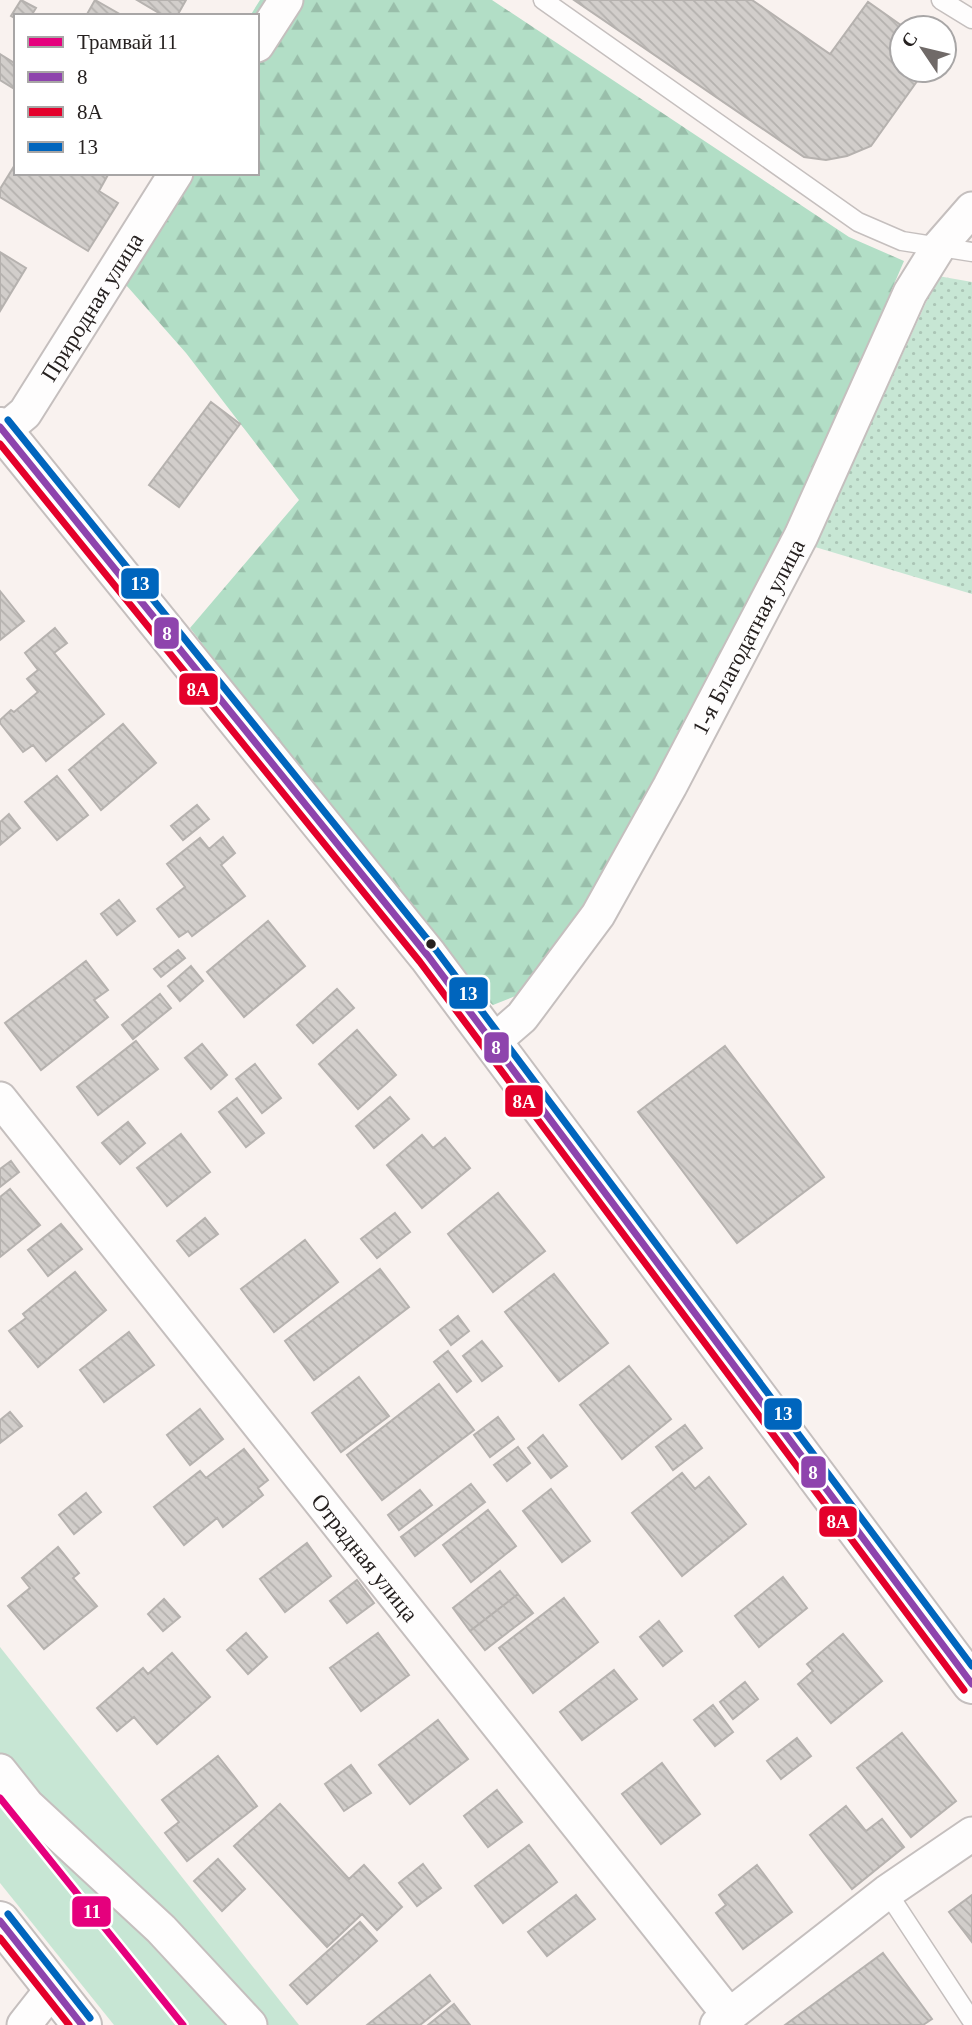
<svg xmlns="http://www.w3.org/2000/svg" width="972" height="2025" font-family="Georgia,serif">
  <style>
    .grass { fill: #c7e6d4 }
    .forest { fill: url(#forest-firs) }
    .park { fill: url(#park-dots) }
    .building { fill: url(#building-back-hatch); stroke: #b6b2af; stroke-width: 2 }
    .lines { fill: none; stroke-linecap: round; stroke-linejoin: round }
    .service-casing { stroke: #c5bfbe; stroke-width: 21 }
    .minor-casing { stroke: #c5bfbe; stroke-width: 37 }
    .secondary-casing { stroke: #c5bfbe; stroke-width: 42 }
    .service { stroke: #fefdfd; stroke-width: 18 }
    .minor { stroke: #fefdfd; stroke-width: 33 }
    .secondary { stroke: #fefdfd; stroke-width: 38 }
    .bus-1-casing { stroke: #fff; stroke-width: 12 }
    .bus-2-casing { stroke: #fff; stroke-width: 12 }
    .bus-3-casing { stroke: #fff; stroke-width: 12 }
    .bus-1 { stroke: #8e44ad; stroke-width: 7 }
    .bus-2 { stroke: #e4002b; stroke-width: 7 }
    .bus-3 { stroke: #0065bd; stroke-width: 7 }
    .tram-1-casing { stroke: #fff; stroke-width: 12 }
    .tram-1 { stroke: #e5007d; stroke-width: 7 }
    .bus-dot { fill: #262120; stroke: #fff; stroke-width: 2.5 }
    .labels { text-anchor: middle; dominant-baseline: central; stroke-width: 6; stroke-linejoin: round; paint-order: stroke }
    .street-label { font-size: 23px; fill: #262120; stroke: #fff }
    .line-badge { stroke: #fff; stroke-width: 2.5 }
    .badge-label { font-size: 19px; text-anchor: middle; font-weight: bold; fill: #fff }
  </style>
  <defs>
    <pattern id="forest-firs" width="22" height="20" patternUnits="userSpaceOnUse" patternTransform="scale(1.75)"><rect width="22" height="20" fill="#b2dec6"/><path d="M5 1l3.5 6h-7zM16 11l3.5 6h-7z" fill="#99beaa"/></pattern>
    <pattern id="park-dots" width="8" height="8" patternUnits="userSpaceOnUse" patternTransform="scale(1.75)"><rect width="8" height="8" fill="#c7e6d4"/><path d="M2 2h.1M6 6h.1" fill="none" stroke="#abc5b6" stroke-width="1.8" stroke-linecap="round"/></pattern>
    <pattern id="building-back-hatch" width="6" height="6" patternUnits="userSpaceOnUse" patternTransform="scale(1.75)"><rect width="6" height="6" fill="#d2cecb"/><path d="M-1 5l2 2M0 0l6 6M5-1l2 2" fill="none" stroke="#b4b1ae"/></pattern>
  </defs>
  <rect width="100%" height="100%" fill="#f9f2ef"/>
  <!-- grass -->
  <path class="grass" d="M0,1647L299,2025H114L0,1883Z"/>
  <!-- forest -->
  <path class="forest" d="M260,0H492L849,237L904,261L788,531L595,894L523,993L493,1005L466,984L190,628L299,500L186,353L104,260L156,173H257V16H250Z"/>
  <!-- park -->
  <path class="park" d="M938,276L972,282V594L815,547Z"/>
  <!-- building -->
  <path class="building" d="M21,0L36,8L31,16H16V19L11,16Z
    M95,0L123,16H86Z
    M137,0H186L177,16H164Z
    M574,0H752L830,54L868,2L905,28H902V70H925L871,146L847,156L826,160L804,157Z
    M0,54L16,64V90L0,80Z
    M16,163V173H109L99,191L118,203L88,251L0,197V189Z
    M0,252L26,268L0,311Z
    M211,402L240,424L179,507L149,485Z
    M0,591L24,621L0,640Z
    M55,628L67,643L54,653L104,714L46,761L33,745L23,752L0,723V720L11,710L14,712L38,692L27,679L38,670L25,653Z
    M123,724L156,763L101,810L69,770Z
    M57,776L88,815L57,840L25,802Z
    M197,805L209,819L183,840L171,826Z
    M9,814L20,828L0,845V822Z
    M223,837L235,853L221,865L245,896L192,936L188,931L179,937L157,909L185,887L167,864L200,838L209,849Z
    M119,900L135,921L117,935L101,914Z
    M268,921L305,966L244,1017L207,972Z
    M178,950L185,958L161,977L154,969Z
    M86,961L108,990L94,1000L108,1017L41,1070L5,1023Z
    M191,966L203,981L180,1001L168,986Z
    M337,989L354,1008L313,1043L297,1025Z
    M160,994L171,1008L133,1039L122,1025Z
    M357,1030L396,1075L358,1109L319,1064Z
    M136,1041L158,1069L98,1115L77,1087Z
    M202,1044L227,1075L211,1089L185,1058Z
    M725,1046L824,1177L737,1243L638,1112Z
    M255,1064L281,1098L262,1113L236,1079Z
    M390,1097L409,1119L374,1148L356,1126Z
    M237,1098L264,1133L246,1147L219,1112Z
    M128,1122L145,1143L120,1164L102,1143Z
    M181,1134L210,1172L167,1206L137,1168Z
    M422,1135L433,1148L445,1138L470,1168L422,1208L387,1165Z
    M11,1161L19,1172L0,1187V1169Z
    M10,1189L40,1225L0,1257V1197Z
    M498,1193L545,1251L493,1292L448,1234Z
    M395,1213L410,1232L377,1258L361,1239Z
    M205,1218L218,1234L189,1256L177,1241Z
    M61,1224L82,1249L48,1276L28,1250Z
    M305,1240L338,1282L274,1332L241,1289Z
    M380,1269L409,1307L314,1380L285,1341Z
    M75,1272L106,1310L38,1367L9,1331L26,1318L23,1314Z
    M554,1274L608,1343L559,1381L505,1312Z
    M458,1316L469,1331L451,1345L440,1330Z
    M129,1332L154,1365L104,1402L80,1370Z
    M482,1341L502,1366L482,1381L463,1356Z
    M448,1351L471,1381L457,1392L434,1362Z
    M629,1366L671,1419L622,1459L580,1405Z
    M359,1377L389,1416L341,1452L312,1413Z
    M439,1384L474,1430L382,1500L347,1455Z
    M200,1409L223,1439L190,1465L167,1435Z
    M10,1412L22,1426L0,1443V1420Z
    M498,1417L514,1439L490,1457L474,1435Z
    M685,1425L702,1448L673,1470L656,1447Z
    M543,1435L567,1466L551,1478L528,1448Z
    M518,1447L530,1463L507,1481L494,1465Z
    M244,1449L268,1480L258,1488L263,1495L223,1527L217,1518L184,1545L154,1507L200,1471L206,1478Z
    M682,1473L695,1489L709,1477L746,1524L682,1576L632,1513Z
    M471,1484L485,1502L415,1556L401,1537Z
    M551,1489L590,1541L562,1562L523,1511Z
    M420,1490L432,1505L399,1530L388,1515Z
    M86,1493L101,1512L74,1534L59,1515Z
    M488,1510L516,1546L471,1582L443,1545Z
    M307,1543L331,1576L285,1612L260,1579Z
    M58,1547L79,1573L73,1578L97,1606L44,1649L8,1606L30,1588L22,1578Z
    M500,1571L518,1594L470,1631L453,1608Z
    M783,1577L807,1608L759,1647L735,1616Z
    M357,1580L374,1603L347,1623L330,1601Z
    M518,1594L533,1613L485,1650L470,1631Z
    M564,1598L598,1642L533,1693L499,1648Z
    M164,1599L180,1617L163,1631L148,1614Z
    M659,1621L682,1651L663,1666L640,1637Z
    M246,1633L267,1657L248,1674L227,1650Z
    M378,1633L409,1675L361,1711L330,1668Z
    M843,1634L882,1681L831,1723L798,1684L813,1671L807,1664Z
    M172,1653L210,1697L157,1744L134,1717L117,1731L97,1708L143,1668L148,1674Z
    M614,1670L637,1699L582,1740L560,1712Z
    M745,1682L758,1699L733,1719L720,1702Z
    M713,1705L733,1732L715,1746L694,1720Z
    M438,1720L468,1759L410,1804L379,1765Z
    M902,1733L956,1801L911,1837L857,1768Z
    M797,1738L811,1756L781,1779L767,1761Z
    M218,1756L257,1806L187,1861L165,1833L179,1822L162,1800Z
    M662,1763L700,1814L661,1844L622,1794Z
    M351,1765L371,1793L344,1811L325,1784Z
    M497,1790L522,1822L488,1847L464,1816Z
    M280,1804L349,1879L364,1865L402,1907L377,1930L362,1914L327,1947L234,1846Z
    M846,1806L866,1831L882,1819L904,1847L852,1889L810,1835Z
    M529,1845L557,1882L503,1923L475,1886Z
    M218,1859L245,1889L222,1911L194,1881Z
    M423,1864L441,1888L417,1906L399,1883Z
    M757,1865L792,1912L743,1949L716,1913L726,1905L719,1895Z
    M576,1895L595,1919L547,1956L528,1932Z
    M972,1895V1942L949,1912Z
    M360,1922L377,1941L307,2004L290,1985Z
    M883,1953L932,2019L923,2025H785Z
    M430,1975L450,2001L420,2025H367Z
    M454,2004L470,2025H428Z"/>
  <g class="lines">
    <!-- service casing -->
    <g class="service-casing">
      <path id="service" d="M543,0L858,222L902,241L972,252
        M941,0L972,19
        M887,1892L972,2021"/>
    </g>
    <!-- minor casing -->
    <g class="minor-casing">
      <g id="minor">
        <path d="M257,45L286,0"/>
        <path id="s1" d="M0,434L25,413L176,173"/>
        <path id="s2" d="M492,1043L522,1017L598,915L670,786L801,536L910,293L938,248L972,209"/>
        <path id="s3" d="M0,1099L729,2015"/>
        <path d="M0,1771L27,1805L161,1929L250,2025"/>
        <path d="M24,2025L53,1988"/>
        <path d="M717,2025L887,1892L972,1834"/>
      </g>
    </g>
    <!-- secondary casing -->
    <g class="secondary-casing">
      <path id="secondary" d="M0,427L428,956L972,1684
        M0,1921L82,2025"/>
    </g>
    <!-- service -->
    <use href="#service" class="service"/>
    <!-- minor -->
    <use href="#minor" class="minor"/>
    <!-- secondary -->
    <use href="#secondary" class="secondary"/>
    <!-- bus-1 casing -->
    <g class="bus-1-casing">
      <path id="bus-1" d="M0,427L428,956L972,1684
        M0,1921L82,2025"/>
    </g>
    <!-- bus-2 casing -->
    <g class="bus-2-casing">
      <path id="bus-2" d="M0,444L420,962L964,1690
        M0,1938L69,2025"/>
    </g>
    <!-- bus-3 casing -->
    <g class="bus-3-casing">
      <path id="bus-3" d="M8,420L436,950L972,1666
        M8,1914L90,2018"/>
    </g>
    <!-- bus-1 -->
    <use href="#bus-1" class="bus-1"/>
    <!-- bus-2 -->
    <use href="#bus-2" class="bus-2"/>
    <!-- bus-3 -->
    <use href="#bus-3" class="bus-3"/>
    <!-- tram-1 casing -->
    <g class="tram-1-casing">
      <path id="tram-1" d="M0,1798L183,2025"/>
    </g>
    <!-- tram-1 -->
    <use href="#tram-1" class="tram-1"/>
  </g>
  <!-- markers -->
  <circle class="bus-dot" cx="431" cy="944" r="6"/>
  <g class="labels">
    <!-- street labels -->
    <g class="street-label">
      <text stroke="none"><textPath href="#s1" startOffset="158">Природная улица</textPath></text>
      <text stroke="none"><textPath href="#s2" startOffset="483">1-я Благодатная улица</textPath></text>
      <text stroke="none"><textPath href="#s3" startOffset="586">Отрадная улица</textPath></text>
    </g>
  </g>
  <g class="line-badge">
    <rect x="120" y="567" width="40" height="33" rx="7" fill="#0065bd"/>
    <rect x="153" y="616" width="27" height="34" rx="7" fill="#8e44ad"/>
    <rect x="178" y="672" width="41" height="34" rx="7" fill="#e4002b"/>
    <rect x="448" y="976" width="41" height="34" rx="7" fill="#0065bd"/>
    <rect x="483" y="1031" width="27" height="33" rx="7" fill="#8e44ad"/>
    <rect x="504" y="1084" width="40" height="34" rx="7" fill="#e4002b"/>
    <rect x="763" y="1397" width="40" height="34" rx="7" fill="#0065bd"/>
    <rect x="800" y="1455" width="27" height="34" rx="7" fill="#8e44ad"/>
    <rect x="818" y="1505" width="40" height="33" rx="7" fill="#e4002b"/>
    <rect x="71" y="1895" width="41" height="33" rx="7" fill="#e5007d"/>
  </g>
  <g class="badge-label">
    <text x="140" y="590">13</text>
    <text x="167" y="640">8</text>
    <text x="198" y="696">8А</text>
    <text x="468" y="1000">13</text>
    <text x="496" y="1054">8</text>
    <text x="524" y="1108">8А</text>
    <text x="783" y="1420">13</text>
    <text x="813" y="1479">8</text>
    <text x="838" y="1528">8А</text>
    <text x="92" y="1918">11</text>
  </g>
  <!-- legend -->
  <rect x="14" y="14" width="245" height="161" fill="#ffffff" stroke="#a8a6a6" stroke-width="2"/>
  <rect x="28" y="37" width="35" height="10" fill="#e5007d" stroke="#a8a6a6" stroke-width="2"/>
  <text x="77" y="49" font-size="21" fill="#262120">Трамвай 11</text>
  <rect x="28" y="72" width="35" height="10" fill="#8e44ad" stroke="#a8a6a6" stroke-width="2"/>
  <text x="77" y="84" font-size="21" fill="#262120">8</text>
  <rect x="28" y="107" width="35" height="10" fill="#e4002b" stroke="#a8a6a6" stroke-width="2"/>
  <text x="77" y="119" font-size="21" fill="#262120">8А</text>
  <rect x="28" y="142" width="35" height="10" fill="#0065bd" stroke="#a8a6a6" stroke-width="2"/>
  <text x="77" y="154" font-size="21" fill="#262120">13</text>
  <!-- north arrow -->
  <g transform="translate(923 49) rotate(305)"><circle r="33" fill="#ffffff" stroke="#a8a6a6" stroke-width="2"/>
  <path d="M0-5L12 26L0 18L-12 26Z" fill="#706a68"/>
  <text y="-10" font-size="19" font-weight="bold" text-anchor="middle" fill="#262120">С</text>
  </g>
</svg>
